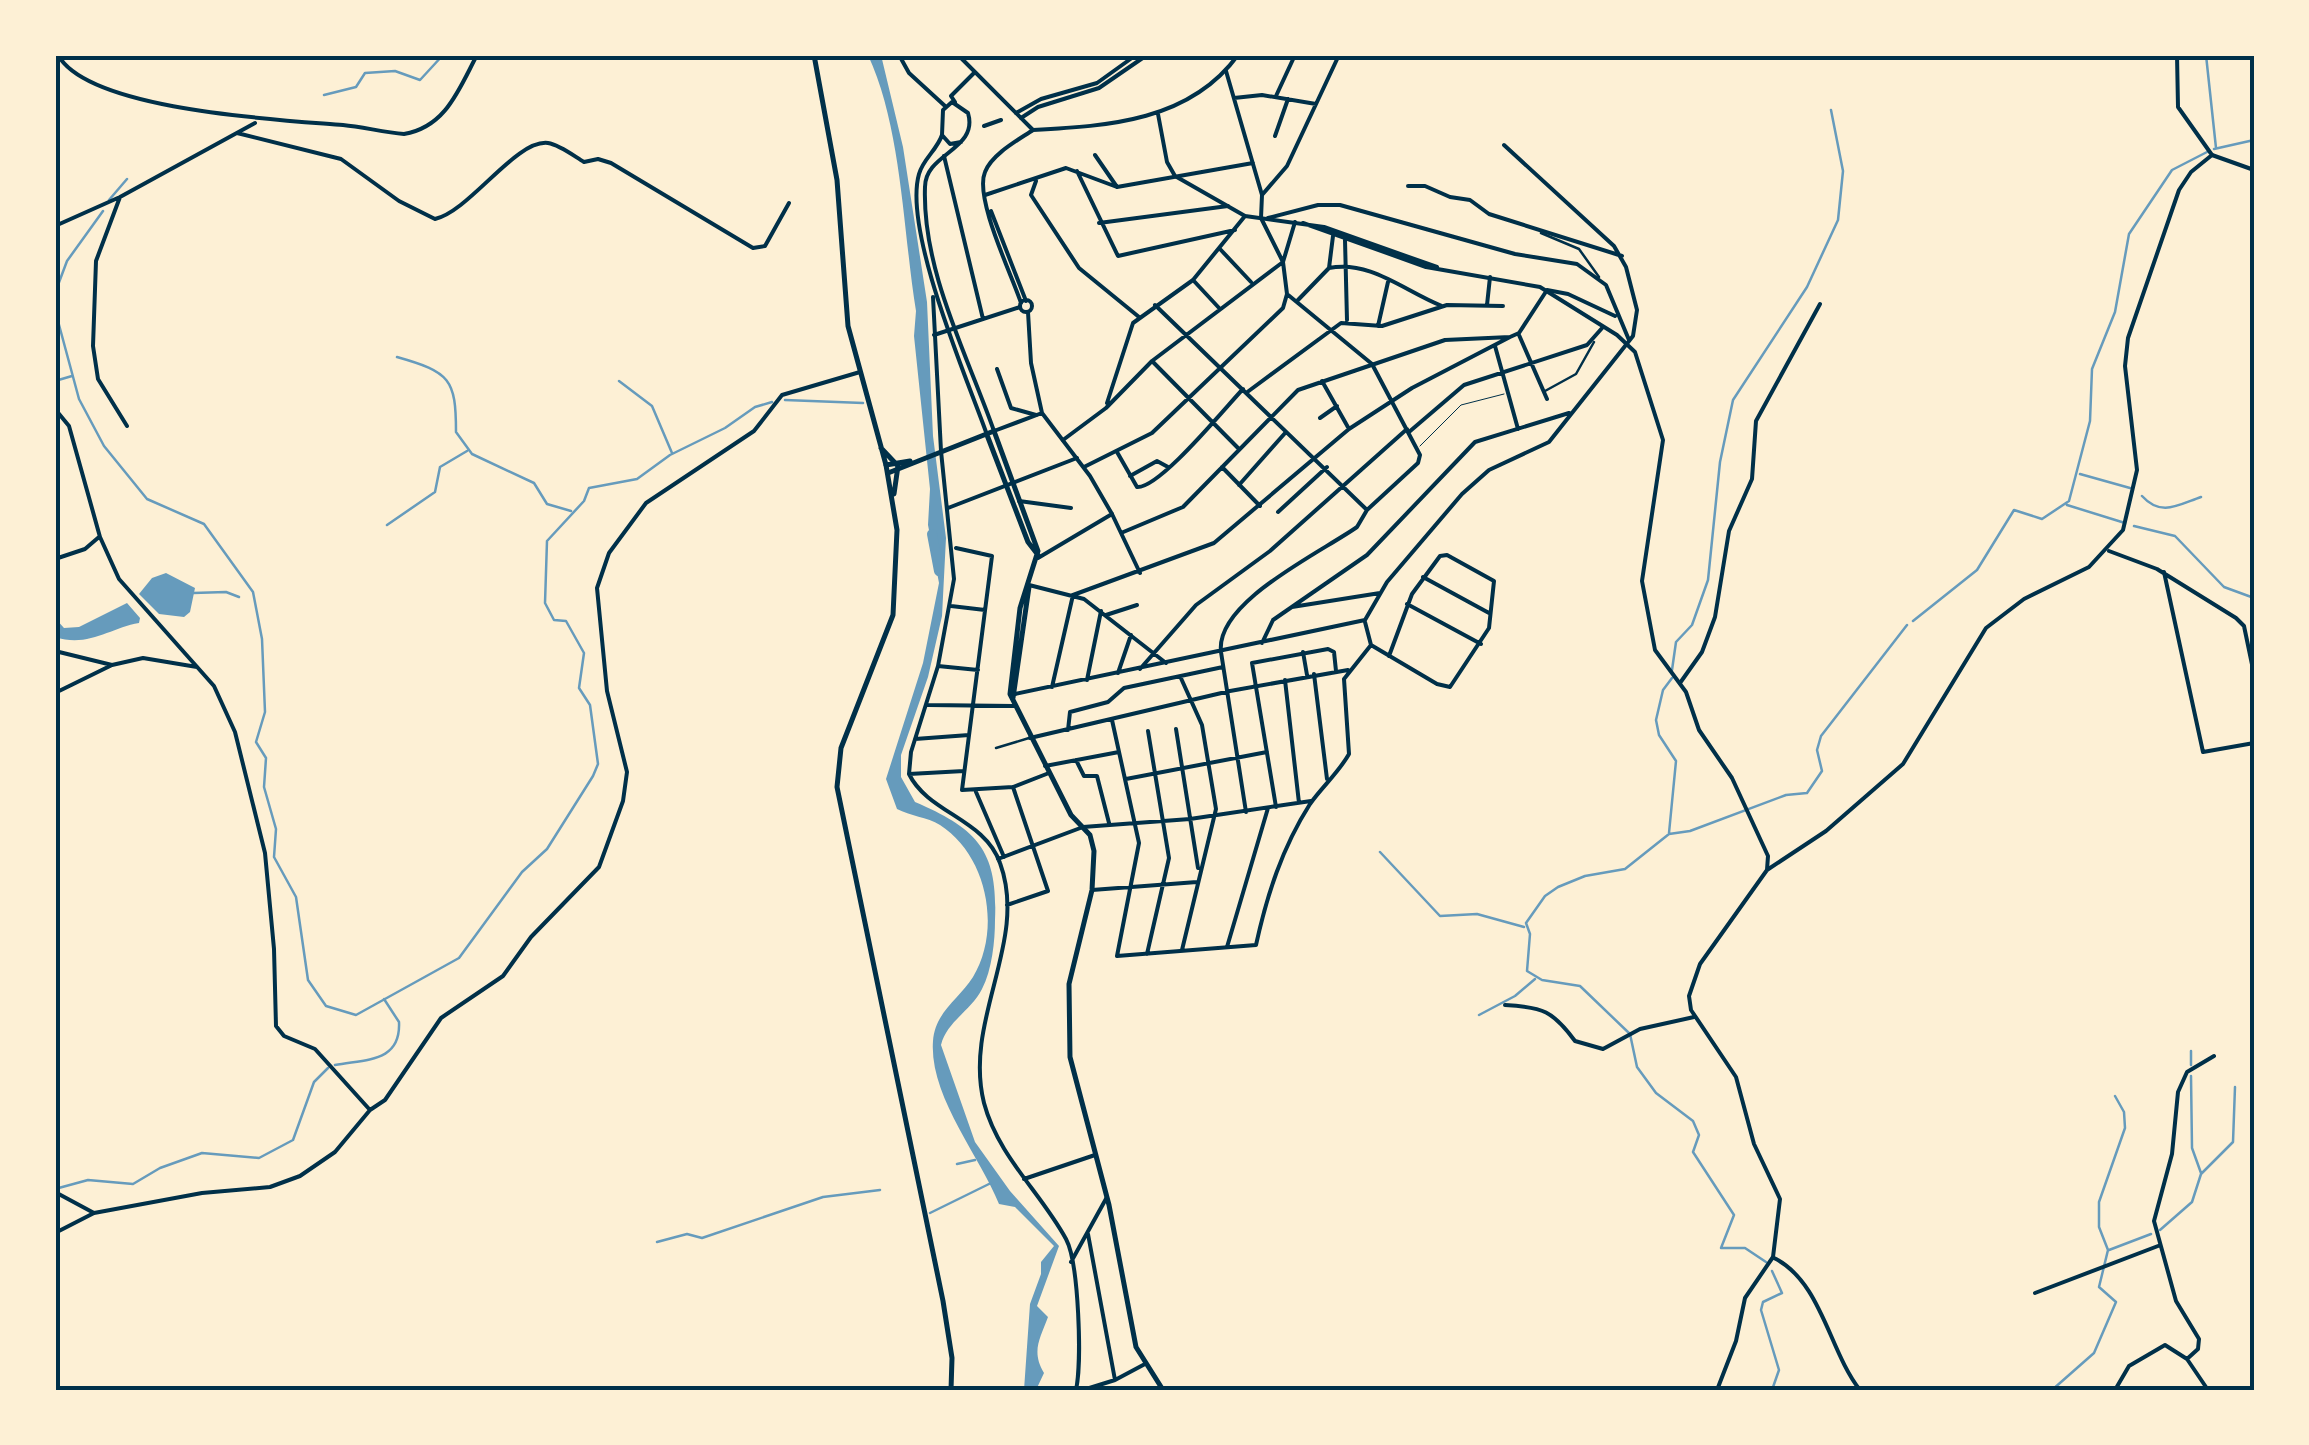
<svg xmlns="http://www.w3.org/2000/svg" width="2309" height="1445" font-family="'Source Sans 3',sans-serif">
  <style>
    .water { fill: #669bbc }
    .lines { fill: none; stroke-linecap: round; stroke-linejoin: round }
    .stream { stroke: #669bbc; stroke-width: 2.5 }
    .river { stroke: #669bbc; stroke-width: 10 }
    .service { stroke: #003049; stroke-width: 1 }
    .pedestrian { stroke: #003049; stroke-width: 2.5 }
    .minor { stroke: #003049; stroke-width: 4 }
    .tertiary { stroke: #003049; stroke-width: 4 }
    .secondary { stroke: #003049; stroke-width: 5 }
    .primary { stroke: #003049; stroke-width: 5 }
    .neatline { fill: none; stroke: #003049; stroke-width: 4 }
  </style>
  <rect width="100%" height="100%" fill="#fdf0d5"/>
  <!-- water -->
  <path class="water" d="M868,55H881L903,147L927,302L933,436L946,538L942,616L928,677L901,755V777L915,802C978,829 998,851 995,920C995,941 992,970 982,989C971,1011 947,1021 941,1045L975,1142L1010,1191L1059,1246L1037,1306L1048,1317C1040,1339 1031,1351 1044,1373L1036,1390H1024L1030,1304L1041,1274V1262L1054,1246L1015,1207L999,1204C980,1156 929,1096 933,1041C935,1012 959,999 973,977C1002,929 987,855 940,825C927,817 910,816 897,809L886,779L923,663L939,583L928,525L930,489L914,336L916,311C903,232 902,128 868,55Z
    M166,573L195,588L190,612L184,617L159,614L139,594L152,578Z
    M127,603L140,618L139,623C110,628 88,648 55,637V618L64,628L79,627Z"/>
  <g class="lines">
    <!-- stream -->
    <path class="stream" d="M2206,55L2216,148
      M324,95L356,87L365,73L395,71L420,80L443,55
      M2214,149L2254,140
      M109,200L127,179
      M55,293L67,261L103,211
      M55,310L79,399L104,446L147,499L204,524L253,592L262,639L265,712L256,742L266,758L264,787L276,829L274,857L296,897L308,980L326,1006L356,1015L459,958L522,872L547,849L593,776L598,764L590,705L579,688L584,653L566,621L554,620L545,603L547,541L584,501L589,488L637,479L670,455L725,428L755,407L772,402
      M397,357C450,372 456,379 456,432L472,454L534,483L547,504L571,511
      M55,381L72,376
      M619,381L652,406L672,453
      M785,400L863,403
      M2080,474L2130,488
      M2142,496C2161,517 2178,505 2201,497
      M2067,505L2125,523
      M387,525L435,492L440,467L467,451
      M2134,526L2175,536L2224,587L2254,598
      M193,593L226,592L239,597
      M1913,621L1977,570L2014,510L2042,519L2069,501L2090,421L2092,369L2115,312L2129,234L2172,170L2207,152
      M1672,670L1676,642L1692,625L1708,580L1720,462L1733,400L1807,287L1838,220L1843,171L1831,110
      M1669,833L1676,761L1659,735L1656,720L1663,690L1672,678
      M1380,852L1440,916L1477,914L1524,927
      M1479,1015L1515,996L1535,979
      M2191,1051V1065
      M335,1065C365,1059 401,1063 399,1022L384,999
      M2191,1076L2192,1148L2201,1173
      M957,1164L975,1160
      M55,1189L88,1180L133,1184L160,1168L202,1153L259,1158L293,1140L314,1082L328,1068
      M930,1213L991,1183
      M2160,1230L2192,1202L2201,1174L2233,1142L2235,1087
      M657,1242L687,1234L702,1238L823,1197L880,1190
      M2109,1250L2151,1234
      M1766,1262L1745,1248H1721L1734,1215L1693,1152L1699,1135L1693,1121L1656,1093L1637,1067L1630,1034L1580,986L1542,980L1527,971L1530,934L1526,923L1545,896L1558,887L1585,876L1625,869L1669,834L1690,831L1786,795L1807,793L1822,771L1817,750L1821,736L1907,625
      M1772,1390L1779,1370L1761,1310L1763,1302L1782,1293L1772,1271
      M2052,1390L2094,1353L2116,1302L2099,1287L2108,1250L2099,1227V1202L2125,1128L2124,1112L2115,1096"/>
    <!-- river -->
    <path class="river" d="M932,534L939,571"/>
    <!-- service -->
    <path class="service" d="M1420,446L1461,405L1504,394"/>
    <!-- pedestrian -->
    <path class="pedestrian" d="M1541,233L1579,249L1599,277
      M1545,391L1576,374L1594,342
      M996,748L1029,738"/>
    <!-- minor -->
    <path class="minor" d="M58,55C89,111 283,120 343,125C363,127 383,132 404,134C446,127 459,89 477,55
      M1276,96L1295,55
      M1234,98L1262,95L1316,104
      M1016,113L1041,99L1097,83L1136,55
      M1021,118L1038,107L1099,88L1147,55
      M984,126L1001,120
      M237,133L341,159L399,201L435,219C470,211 516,139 548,143C560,145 574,156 584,162L598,159L611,163L753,248L765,246L789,203
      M1275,136L1288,99
      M1095,155L1117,187
      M2212,155L2254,170
      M944,156L983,319
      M1077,171L1118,256L1235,230
      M1036,181L1031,195L1079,268L1139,317
      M1408,186H1425L1450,197L1470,200L1489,214L1622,256
      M985,195L1066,168L1117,187L1253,163
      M1262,195L1287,166L1339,55
      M120,197L96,261L93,346L98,379L127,426
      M1268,218L1318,205H1340L1515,254L1577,264L1606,285L1629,340
      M1099,223L1228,206
      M55,226L120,197L255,123
      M1345,240L1347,320
      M1220,249L1251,282
      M1329,268C1371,260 1404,291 1442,306
      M1329,268L1333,236
      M1193,280L1220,309
      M1298,300L1329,268
      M1155,305L1367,510
      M1487,305L1490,277
      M1378,326L1388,282
      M934,335L1020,307
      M1519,335L1547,399
      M1495,346L1518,429
      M1152,361L1238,448
      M997,369L1011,408L1036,415
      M1322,381L1349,429
      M1246,393L1341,323L1382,326L1447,305L1503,306
      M1107,403L1133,323L1193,280L1245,216
      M55,409L69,426L100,537L119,579L214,686L235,732L265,853L274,949L276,1026L284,1036L315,1049L370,1110
      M1320,418L1337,406
      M1409,432L1464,385L1587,345L1603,327
      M1063,440L1106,408L1152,361L1283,262L1295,222
      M941,451L954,579L938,666L911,752L909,774C928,813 985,819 1000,863C1029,942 963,1019 984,1103C998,1156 1041,1193 1066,1239C1079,1263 1082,1363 1076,1390
      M1117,452L1137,487C1159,489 1224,409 1243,389
      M1084,467L1152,433L1283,308L1287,294L1283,262L1261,218L1262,195L1226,71
      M1222,467L1260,506
      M1130,476L1157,461L1168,467
      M1239,485L1286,432
      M1019,501L1071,508
      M948,508L1077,458
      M1278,512L1327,467
      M1112,514L1140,573
      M1121,533L1183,507L1298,390L1445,340L1510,337L1519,333L1547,290L1568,294L1615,316
      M956,548L992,556L962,790L1013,787L1049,773
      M2109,551L2157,569L2236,618L2244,626L2254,674
      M55,559L85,549L99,537
      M2164,572L2203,752L2254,743
      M1423,577L1489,613
      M1029,585L1084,599L1166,663
      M1407,604L1481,644
      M951,606L985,610
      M1292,607L1380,593
      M1106,615L1137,605
      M1262,643L1273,620L1367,555L1475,442L1569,413
      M1371,645L1437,684L1450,687L1489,628L1494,581L1447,555L1440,556L1412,594L1389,656
      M55,651L112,665
      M1303,652L1307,675
      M938,666L978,670
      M1140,669L1196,605L1270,551L1407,429
      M1118,673L1131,635
      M1314,674L1327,779
      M1180,676L1202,725L1216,809L1182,950
      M1087,680L1101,611
      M1285,680L1299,803
      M1680,683L1702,652L1715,617L1729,531L1752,479L1756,421L1820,304
      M1052,687L1073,595L1214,543L1349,429L1412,388L1510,337
      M55,693L112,665L143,658L197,667
      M1015,694L1365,620L1387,582L1462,494L1489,470L1549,442L1633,336L1637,310L1626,267L1614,246L1504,145
      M928,705L1014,706
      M1112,720L1139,843L1117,956L1256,945C1267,895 1282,848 1310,804C1322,787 1339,772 1349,754L1344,679L1371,645L1365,622
      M1176,729L1198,868
      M1068,730L1070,712L1108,702L1124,688L1223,667
      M1030,738L1230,691L1348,670
      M915,739L969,735
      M1076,760L1084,776H1097L1109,823
      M1045,766L1119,752
      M909,774L964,771
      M1126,779L1267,752
      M976,792L1004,857
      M1276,807L1252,663L1328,649L1334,652L1336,671
      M1246,812L1221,652C1215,602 1320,553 1357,527L1367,510L1418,463L1420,455L1372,364L1287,294
      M998,859L1083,827L1190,819L1311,801
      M1092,890L1197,882
      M1007,905L1048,891L1013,787
      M1227,947L1268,808
      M1147,954L1169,858L1148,731
      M1505,1005C1543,1007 1553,1011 1575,1041L1603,1049L1640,1029L1694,1017
      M1024,1179L1095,1155
      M55,1192L94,1213
      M55,1233L94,1213L202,1193L270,1187L300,1176L335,1152L370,1110L385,1100L441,1018L503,976L531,937L599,867L623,801L627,772L607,691L597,588L609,553L646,503L754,431L782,395L860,372
      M1088,1234L1115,1380
      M1774,1258C1822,1282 1829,1351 1860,1390
      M1071,1262L1107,1197
      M2035,1293L2158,1246
      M2187,1359L2198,1349L2199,1339L2176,1301L2154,1221L2172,1154L2178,1092L2187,1072L2214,1056
      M1083,1390L1115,1380L1145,1364
      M2115,1390L2129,1366L2165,1345L2187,1359L2208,1390"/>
    <!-- tertiary -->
    <path class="tertiary" d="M899,55L909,73L945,106
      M958,55L1033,130
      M955,102L951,96L974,73
      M1158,114L1167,162L1175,176L1245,216L1324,227L1437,267
      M1033,130C1109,126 1190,121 1238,55
      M942,135C937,150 923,159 919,174C903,230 966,376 986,432
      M961,142L950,144L942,135L943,110L952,102L968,113C979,150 925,153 925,187C922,270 967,354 994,431L1042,413
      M991,211L1026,301
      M1303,223L1426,267L1540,287L1617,335L1635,352L1663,440L1642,581L1655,650L1686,692L1699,730L1732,778L1768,856L1767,870
      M933,297L941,451
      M1020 306a6 6 0 1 1 12 0a6 6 0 1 1-12 0Z
      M1021,303C1012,275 974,198 985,172C992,154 1018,140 1033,130
      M1028,312L1031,363L1042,413L1090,476L1112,514L1038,558
      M1717,1390L1736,1341L1745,1298L1773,1257L1780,1199L1754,1144L1736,1077L1691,1010L1689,996L1700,964L1767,870L1826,831L1903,764L1986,628L2024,599L2089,567L2123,530L2137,470L2125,366L2128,338L2179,190L2191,172L2212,155L2178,107L2177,55"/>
    <!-- secondary -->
    <path class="secondary" d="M987,435L1028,542L1038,555
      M886,465L910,461
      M888,473L994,431L1038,551L1020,608L1010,694L1071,815L1090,835L1094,851L1092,890L1069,984L1070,1057L1109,1205L1136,1347L1163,1390
      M1013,698L1029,587"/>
    <!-- primary -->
    <path class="primary" d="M814,55L837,180L848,326L886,465L897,530L893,615L841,748L837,787L943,1301L952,1358L951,1390
      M881,448L898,466L894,494"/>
  </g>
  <!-- border -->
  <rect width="2309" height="1445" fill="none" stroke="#fdf0d5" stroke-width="115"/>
  <rect x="58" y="58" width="2194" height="1330" class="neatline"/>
</svg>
